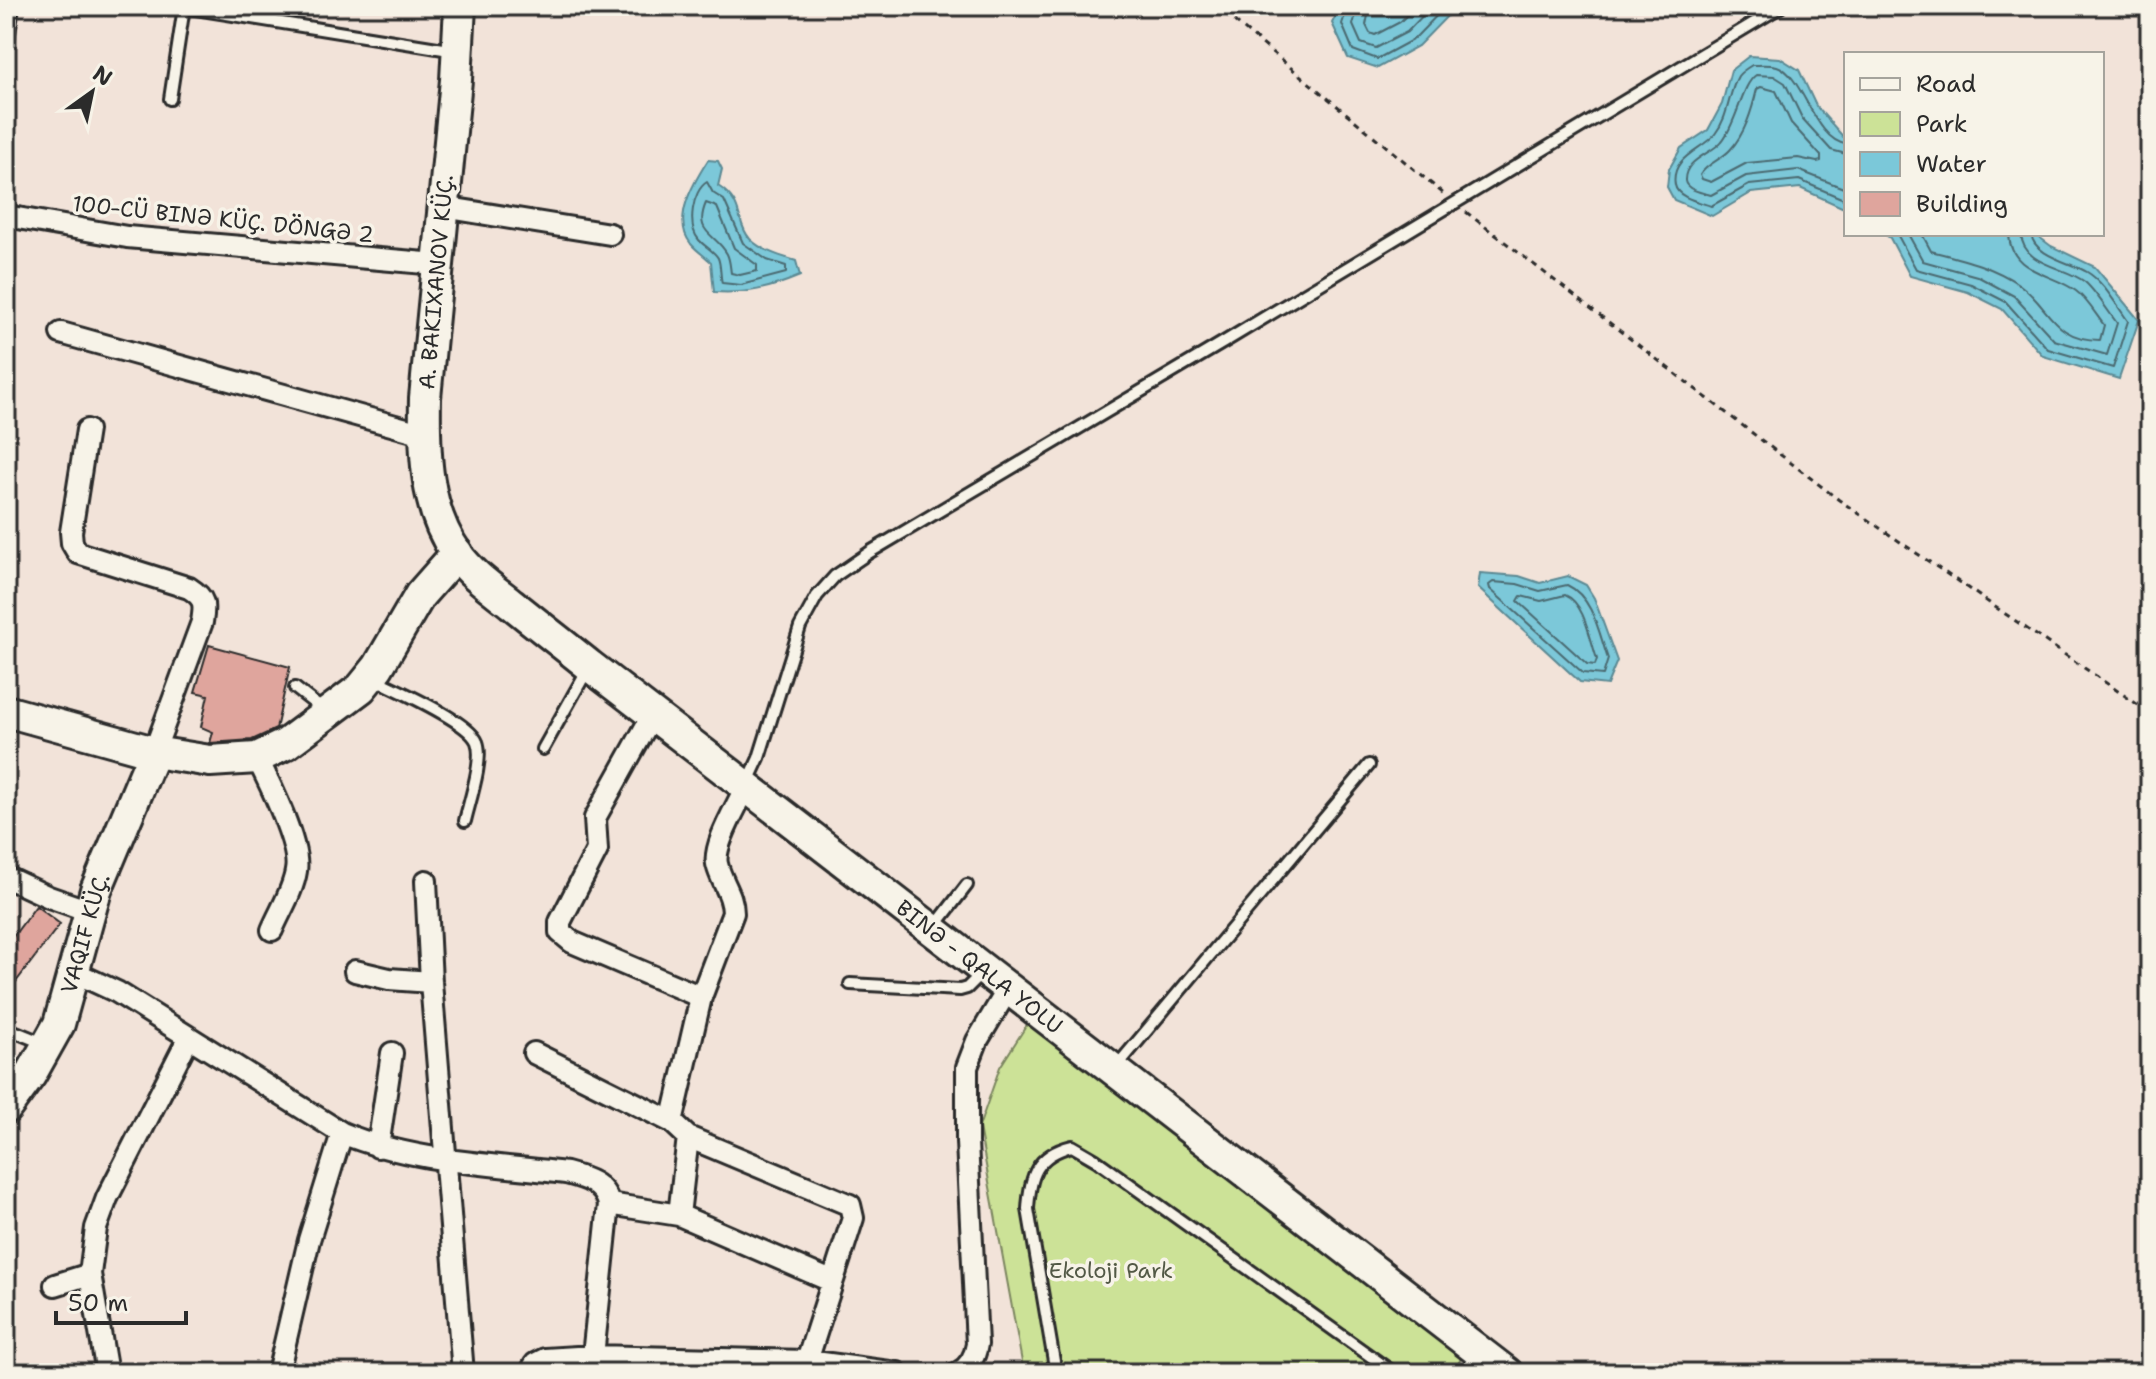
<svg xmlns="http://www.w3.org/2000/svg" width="2156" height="1379" font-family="'Shantell Sans',sans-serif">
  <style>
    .green { fill: #cce297; stroke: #7c8661; stroke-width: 2 }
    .water { fill: #7bc8d9; stroke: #5b8993; stroke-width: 2 }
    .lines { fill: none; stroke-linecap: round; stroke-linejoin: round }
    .shore { stroke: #4b6a71; stroke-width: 2 }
    .building { fill: #dfa59d; stroke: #2b2b2b; stroke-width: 2 }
    .lane-casing { stroke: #2b2b2b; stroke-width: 16 }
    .street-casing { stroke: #2b2b2b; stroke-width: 26 }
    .secondary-casing { stroke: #2b2b2b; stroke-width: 36 }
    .path { stroke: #2b2b2b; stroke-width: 3; stroke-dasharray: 6 6; stroke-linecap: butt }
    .lane { stroke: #f7f3e8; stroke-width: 10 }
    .street { stroke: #f7f3e8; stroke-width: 20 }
    .secondary { stroke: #f7f3e8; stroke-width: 30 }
    .labels { text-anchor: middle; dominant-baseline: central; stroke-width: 7; stroke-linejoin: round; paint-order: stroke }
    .street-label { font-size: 22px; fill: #2b2b2b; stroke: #f7f3e8 }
    .park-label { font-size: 22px; fill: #535946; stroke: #f7f3e8 }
  </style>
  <rect width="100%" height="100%" fill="#f2e3d9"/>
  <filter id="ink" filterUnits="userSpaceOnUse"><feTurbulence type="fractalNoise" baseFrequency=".0125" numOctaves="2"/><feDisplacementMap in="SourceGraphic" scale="16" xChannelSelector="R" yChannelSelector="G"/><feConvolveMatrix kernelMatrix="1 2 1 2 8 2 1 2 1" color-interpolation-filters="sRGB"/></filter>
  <g filter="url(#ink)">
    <!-- green -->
    <path class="green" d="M1028,1023L1462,1356L1454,1373H1024L979,1127L1000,1067Z"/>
    <!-- water -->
    <path class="water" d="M1341,6H1457L1418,46L1378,68L1348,58L1332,23Z
      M1749,56L1780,58L1799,70L1816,106L1846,140V209L1800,188L1751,193L1712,216L1674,200L1667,187L1669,169L1681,148L1708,130L1722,104L1731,70Z
      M708,160L718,161L722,169L718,186C745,203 735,222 750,239C762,251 780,256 796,261L800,276C769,289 747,294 714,292L711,262C705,256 697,251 691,244C671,219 694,182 708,160Z
      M1884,234H2035L2051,246L2095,267L2139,320L2119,379L2043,356L2002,309L1968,292L1910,276L1890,238Z
      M1480,573L1519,576L1540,583L1568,576L1586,585L1594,598L1617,661L1607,685L1580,682L1478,588Z"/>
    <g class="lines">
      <!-- shore -->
      <path class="shore" d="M1348,6L1342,24L1353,50L1377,59L1414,39L1446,6
        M1358,6L1353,25L1361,43L1376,48L1407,32L1432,6
        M1370,6L1366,25L1370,33L1375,35L1400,22L1416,6
        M1761,87L1776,91L1791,123L1821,156V161L1817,162L1798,158L1747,163L1711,182L1702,179L1700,175C1707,163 1721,160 1730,150C1745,134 1752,110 1757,89Z
        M1846,144C1814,140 1803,74 1777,66C1770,64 1760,65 1752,65C1747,68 1741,72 1738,76C1728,94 1729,116 1715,134C1702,150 1670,157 1675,185C1677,198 1700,202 1711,206L1749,185L1799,180L1846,200
        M1846,154L1831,150L1802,118L1785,83L1774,76L1756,75C1742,84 1737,123 1722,141C1712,154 1684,159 1685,181C1686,190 1703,193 1711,195L1746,176L1798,170L1846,189
        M707,182L713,193L724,200L743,243L767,260L786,266V273L741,285L722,283C720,276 721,265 718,258C714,251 704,246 699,240C687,226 692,191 707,182Z
        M706,203L717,207L734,248L757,265V271L740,275L731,273C730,267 730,260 727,254C716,233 693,234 706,203Z
        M1897,234L1916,269L1971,284L2006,302L2048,349L2113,368L2128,321C2117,306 2103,281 2087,272C2070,262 2034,256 2031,234
        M1908,234L1923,261L1977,276L2014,296L2054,340L2107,355L2117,323C2107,310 2097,293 2085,282C2065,266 2023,266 2021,234
        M1922,234L1931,251C1962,259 1993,266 2020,285C2050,307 2053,340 2100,340L2104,325C2096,315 2087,299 2076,291C2052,273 2010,273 2009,234
        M1493,582L1517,584L1540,591L1567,585C1593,597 1599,633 1608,659L1603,675L1583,673L1490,589L1489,585Z
        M1565,595C1585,603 1590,640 1597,659L1595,665L1587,664L1518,601L1521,596L1541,601Z"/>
    </g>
    <!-- building -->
    <path class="building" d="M209,645L290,667L276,729L252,740L210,743L213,732L201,727L208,695L195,692Z
      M36,906L60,924L6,995V946Z"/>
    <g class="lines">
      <!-- lane casing -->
      <g class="lane-casing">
        <path id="lane" d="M177,6L456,51
          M6,54L13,6
          M170,99L184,7
          M373,678C395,689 469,721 477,742C484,759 469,803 465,821
          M295,688L323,710
          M543,749L589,667
          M747,784L759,758L800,627L817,596L835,576L870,552L1224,342L1782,6
          M933,929L967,885
          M850,984L960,990L967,988L983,972
          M6,1028L43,1043
          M1117,1066L1369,765
          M1175,1370L1177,1373
          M1056,1373L1028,1209C1030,1176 1036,1155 1072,1146L1096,1160L1394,1373
          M1468,1373L1482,1356"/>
      </g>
      <!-- street casing -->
      <g class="street-casing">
        <path id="street" d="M443,207L610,234
          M6,216L127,237L437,264
          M61,333L424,434
          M87,430L71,532L72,543L78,553L189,588C205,598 205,604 202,622L154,752
          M653,714L595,818L597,850L560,922V932L572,942L701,997
          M257,758C269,782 301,846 296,871C293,891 280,911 272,930
          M6,877L49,897L89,911
          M426,881L431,982L463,1373
          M355,971L389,979L431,982
          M74,972L117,992L342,1133C412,1162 491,1164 566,1173C585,1178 604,1183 609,1204L679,1215L831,1281
          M534,1053L672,1122
          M688,1137L850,1205L853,1218L807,1361
          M378,1147L392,1053
          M679,1215L688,1137L672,1122L701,997L733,913C733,894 721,882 717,864C713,844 738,805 746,786
          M55,1285L90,1274
          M593,1356L609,1204
          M107,1373L90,1274L96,1228L107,1198L189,1037
          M278,1373L309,1240L342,1133
          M530,1373L535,1364L545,1359L593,1356L807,1361L897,1373
          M958,1373C970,1367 975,1357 977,1344L967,1142V1067L977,1041L1008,989"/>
      </g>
      <!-- secondary casing -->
      <g class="secondary-casing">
        <g id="secondary">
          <path id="s1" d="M460,6L456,80L425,398C424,451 425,509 457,554C471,574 493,589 512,604C538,625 564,645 590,666L1507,1373"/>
          <path d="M6,711L154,752L210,761L257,758L286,744L361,688L378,667L420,595L457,553"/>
          <path id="s2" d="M6,1108L31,1074L59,1024L96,890L154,752"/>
        </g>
      </g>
      <!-- path -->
      <path class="path" d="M1216,6L1444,194
        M1466,212L1839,500L2150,713"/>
      <!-- lane -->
      <use href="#lane" class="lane"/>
      <!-- street -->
      <use href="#street" class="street"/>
      <!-- secondary -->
      <use href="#secondary" class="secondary"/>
    </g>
  </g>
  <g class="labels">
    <!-- street labels -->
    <g class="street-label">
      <text transform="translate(223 219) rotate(6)">100-CÜ BINƏ KÜÇ. DÖNGƏ 2</text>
      <text transform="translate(436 282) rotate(-85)">A. BAKIXANOV KÜÇ.</text>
      <text stroke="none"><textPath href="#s2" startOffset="194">VAQIF KÜÇ.</textPath></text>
      <text stroke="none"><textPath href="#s1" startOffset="1222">BINƏ - QALA YOLU</textPath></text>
    </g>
    <!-- park labels -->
    <g class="park-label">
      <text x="1111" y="1270">Ekoloji Park</text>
    </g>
  </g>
  <!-- margin -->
  <rect width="2156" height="1379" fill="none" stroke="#f7f3e8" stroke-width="32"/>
  <rect x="16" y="16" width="2124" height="1347" fill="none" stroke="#2b2b2b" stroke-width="3" filter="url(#ink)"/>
  <!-- legend -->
  <rect x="1844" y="52" width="260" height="184" fill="#f7f3e8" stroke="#a5a39c" stroke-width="2"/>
  <rect x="1860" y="78" width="40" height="12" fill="#f7f3e8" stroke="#a5a39c" stroke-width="2"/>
  <text x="1916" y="92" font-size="24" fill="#2b2b2b">Road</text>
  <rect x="1860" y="112" width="40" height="24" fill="#cce297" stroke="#a5a39c" stroke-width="2"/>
  <text x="1916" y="132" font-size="24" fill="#2b2b2b">Park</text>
  <rect x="1860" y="152" width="40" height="24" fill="#7bc8d9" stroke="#a5a39c" stroke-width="2"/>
  <text x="1916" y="172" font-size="24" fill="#2b2b2b">Water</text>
  <rect x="1860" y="192" width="40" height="24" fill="#dfa59d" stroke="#a5a39c" stroke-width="2"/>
  <text x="1916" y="212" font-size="24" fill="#2b2b2b">Building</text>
  <!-- north arrow -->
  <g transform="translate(92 92) rotate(33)" stroke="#f7f3e8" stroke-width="6" paint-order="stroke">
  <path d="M0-6L14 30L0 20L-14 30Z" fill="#2b2b2b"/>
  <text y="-12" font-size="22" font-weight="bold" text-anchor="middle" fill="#2b2b2b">N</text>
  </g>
  <!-- scale -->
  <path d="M56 1311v12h130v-12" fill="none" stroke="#2b2b2b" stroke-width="4"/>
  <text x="68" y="1311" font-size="24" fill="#2b2b2b" stroke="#f7f3e8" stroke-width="6" paint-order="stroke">50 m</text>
</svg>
